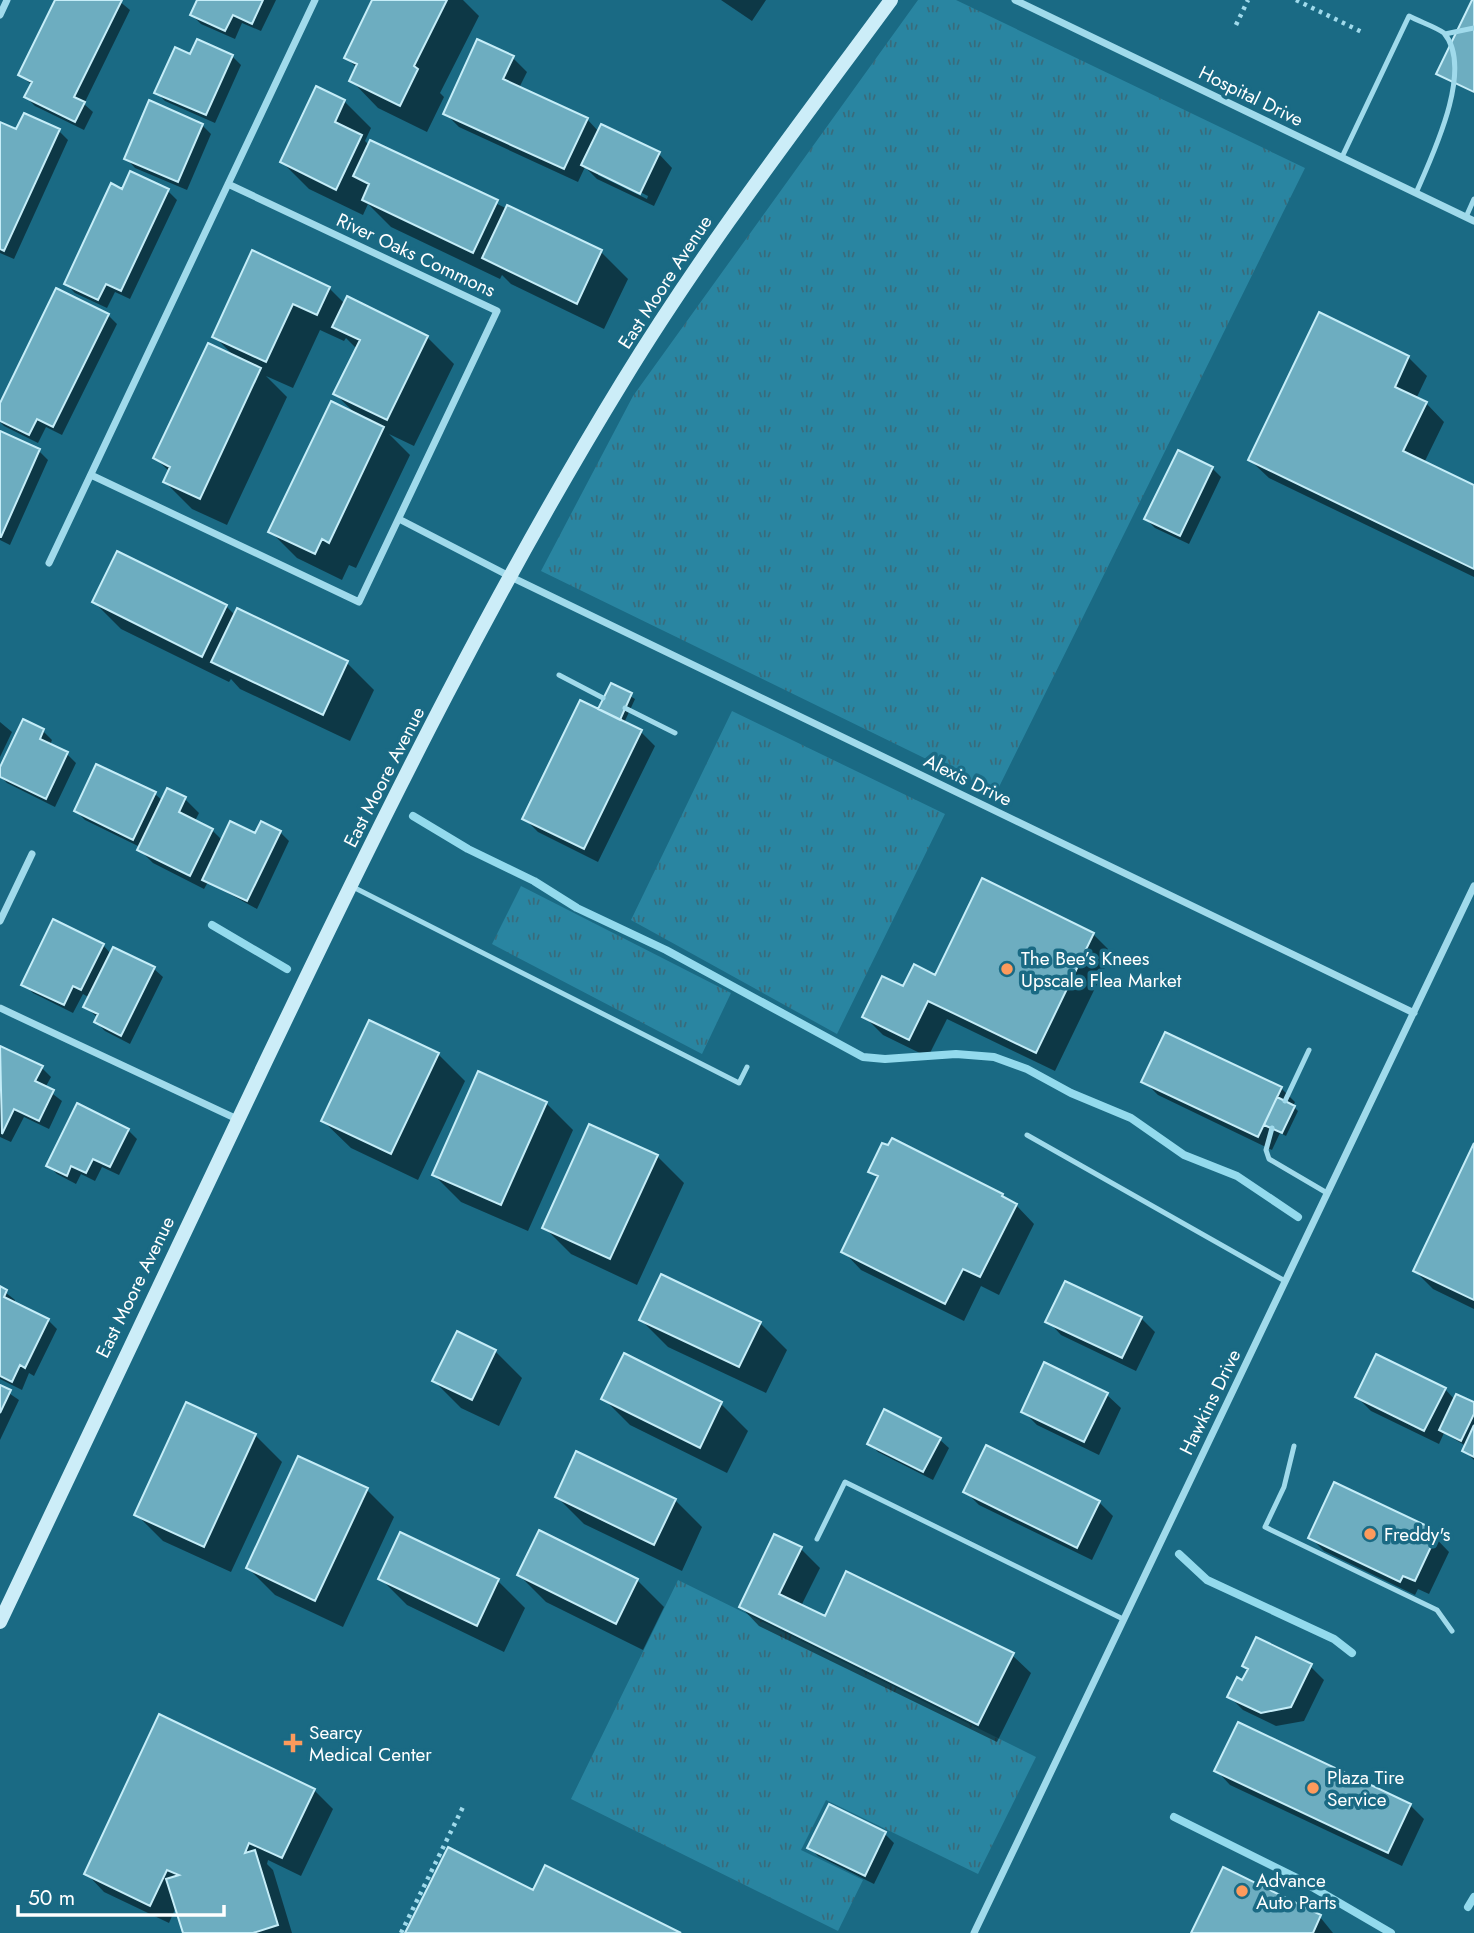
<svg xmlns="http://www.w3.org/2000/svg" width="1474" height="1933" font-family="Jost,sans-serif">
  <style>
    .grass { fill: url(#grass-tufts) }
    .shadow { fill: #0007; fill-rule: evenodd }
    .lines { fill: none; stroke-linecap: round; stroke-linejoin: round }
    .stream { stroke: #93daed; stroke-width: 8 }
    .building { fill: #6dadc0; stroke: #c5edf8; stroke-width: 2 }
    .path { stroke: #a0daeb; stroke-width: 4.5; stroke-dasharray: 3.5 5; stroke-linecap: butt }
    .lane { stroke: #a0daeb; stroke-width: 5 }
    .street { stroke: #a0daeb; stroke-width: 7 }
    .secondary { stroke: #ccedf8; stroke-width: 14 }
    .poi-dot { fill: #fd9a5c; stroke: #1a6a84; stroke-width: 2.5 }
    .labels { text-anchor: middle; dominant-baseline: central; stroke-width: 7; stroke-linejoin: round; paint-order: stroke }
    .street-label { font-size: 19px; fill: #fff; stroke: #1a6a84 }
    .poi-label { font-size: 19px; fill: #fff; stroke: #1a6a84; text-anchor: start }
  </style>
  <defs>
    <pattern id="grass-tufts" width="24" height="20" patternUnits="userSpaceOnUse" patternTransform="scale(1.75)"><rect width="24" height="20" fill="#2985a1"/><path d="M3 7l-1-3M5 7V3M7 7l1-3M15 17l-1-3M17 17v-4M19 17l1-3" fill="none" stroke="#396b7b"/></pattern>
  </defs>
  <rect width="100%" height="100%" fill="#1a6a84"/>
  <!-- grass -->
  <path class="grass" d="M918,0H956L1305,168L996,793L541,571L633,396Z
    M732,711L945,814L837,1034L631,920Z
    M521,886L731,993L702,1054L492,944Z
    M678,1580L1036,1757L978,1874L826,1800L801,1850L863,1880L838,1931L571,1799Z"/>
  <!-- shadow -->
  <path class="shadow" d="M57,0H118L130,10L84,104L93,112L84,130L35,106L26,97L32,85L20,75Z
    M199,0H276L261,31L242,23L235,39L201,24L192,15Z
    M374,0H463L479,16L440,93L444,97L427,132L378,108L351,80L357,68L346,57Z
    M721,0H766L752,21Z
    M1474,0V93L1438,74Z
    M232,56L241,65L215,123L165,101L156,92L191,57Z
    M513,58L527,72L519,88L587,119L599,132L659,154L672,168L654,206L597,179L585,167L578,182L459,127L445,113ZM598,171L648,196L647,199L598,175Z
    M344,101L371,128L365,141L369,145L601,252L628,279L604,329L511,284L502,275L500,279L391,227L368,204L363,215L309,189L282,162Z
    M25,115L59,131L68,140L14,259L0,253V124L17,131Z
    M202,125L211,134L187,190L135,168L126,158Z
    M168,191L177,200L130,299L115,292L107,308L75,293L66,284Z
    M329,288L345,304L427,337L454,364L414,446L389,434L410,455L356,568L349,565L342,580L297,558L270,531L357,415L335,394L357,349L346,338L344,341L320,330L293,388L266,376L287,397L227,525L192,509L165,482L170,472L155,458L235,357L214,336Z
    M108,315L117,324L62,435L46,427L38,443L4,426L0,422V407Z
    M1408,357L1427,376L1416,399L1426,403L1444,422L1424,463L1474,487V577L1269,478L1250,460Z
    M0,433L39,451L48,460L10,545L0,540Z
    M1212,468L1221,477L1189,544L1155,528L1146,519Z
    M94,602L226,606L235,615L347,663L374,690L350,741L240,689L231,679L229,682L121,629Z
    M612,685L635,699L624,723L641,732L655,746L598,862L538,832L524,818L599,711Z
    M0,722L12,732L0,757Z
    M43,731L52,740L50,745L67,754L76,763L55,807L7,783L0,776V771Z
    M97,766L155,794L163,801L168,790L185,799L199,813L195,821L212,830L223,841L280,832L289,841L257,909L208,882L204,889L153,863L139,849L140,847L85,820L76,811Z
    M1093,934L1112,953L1055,1071L947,1019L928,1057L883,1035L865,1017L936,977Z
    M103,945L111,954L153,968L163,977L130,1044L105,1031L96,1022L98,1018L86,1007L90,998L83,994L73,1013L33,993L24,984Z
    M0,1048L42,1068L51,1077L45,1088L62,1101L49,1129L24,1117L11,1142L0,1137Z
    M438,1054L465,1081L418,1180L351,1148L323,1121Z
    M1144,1081L1281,1088L1295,1102L1293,1106L1298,1111L1286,1136L1280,1133L1272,1150L1158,1095Z
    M546,1103L573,1130L528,1231L461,1202L434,1175Z
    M128,1130L137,1139L119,1175L102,1167L95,1181L81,1174L76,1184L57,1174L48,1165Z
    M1474,1147V1309L1433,1289L1415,1271Z
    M657,1156L684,1183L637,1285L571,1254L544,1227Z
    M871,1171L1002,1195L1016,1205L1034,1224L999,1295L981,1286L964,1321L861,1270L843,1251L878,1179Z
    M0,1288L15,1300L14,1304L48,1320L57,1329L34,1376L29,1373L22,1390L0,1379Z
    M1141,1318L1155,1332L1136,1371L1061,1335L1048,1321Z
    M641,1320L760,1323L787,1350L766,1393L668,1347Z
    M495,1351L522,1378L499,1426L461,1408L434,1381Z
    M625,1356L721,1404L748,1431L727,1473L630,1425L603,1398Z
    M0,1387L19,1400L0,1440Z
    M1445,1389L1455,1400L1474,1404V1460L1464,1450L1466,1446L1444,1433L1439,1444L1371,1411L1357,1397Z
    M1107,1395L1121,1408L1099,1455L1037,1425L1023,1411Z
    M255,1435L282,1462L231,1572L163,1541L136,1514Z
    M939,1439L949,1448L933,1480L878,1452L869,1443Z
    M367,1490L394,1517L343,1627L275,1595L248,1568Z
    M965,1491L1099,1502L1113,1516L1092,1560L979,1505Z
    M557,1497L675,1500L702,1527L682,1571L584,1524Z
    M1426,1528L1449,1552L1429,1594L1418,1589L1415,1595L1324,1551L1310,1537Z
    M775,1536L801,1549L820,1568L801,1606L825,1618L1012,1655L1031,1673L997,1742L759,1626L741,1607Z
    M519,1575L637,1580L664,1607L643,1650L546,1602Z
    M380,1578L498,1581L525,1608L504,1652L407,1605Z
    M1244,1666H1310L1324,1680L1304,1721L1276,1726L1243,1710L1229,1696L1243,1682L1249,1671Z
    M1217,1771L1410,1805L1424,1819L1402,1866L1230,1785Z
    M314,1790L333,1809L301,1876L268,1860L267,1864L273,1870L292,1933H184L176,1907L169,1923L104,1892L86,1873Z
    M830,1807L885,1834L894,1843L874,1884L818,1856L809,1847Z
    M1224,1870L1320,1917L1333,1933H1193Z"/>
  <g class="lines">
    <!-- stream -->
    <path class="stream" d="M413,816L468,849L534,881L577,908L666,950L863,1057L885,1059L956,1054L994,1057L1027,1069L1071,1093L1131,1118L1184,1155L1237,1176L1298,1217
      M212,925L287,969
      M1179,1554L1207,1580L1334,1639L1352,1653
      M1174,1817L1295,1877L1391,1933
      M1468,1907L1474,1897"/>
  </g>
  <!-- building -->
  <path class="building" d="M55,0H122L74,97L85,102L75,122L24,97L32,82L18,75Z
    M197,0H263L252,24L233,15L225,31L190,15Z
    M372,0H447L414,66L418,69L400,106L349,81L357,64L344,58Z
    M1472,0H1474V92L1436,74Z
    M197,39L233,55L206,115L154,93L175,47L190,54Z
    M477,39L514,56L503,79L588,118L564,169L443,114Z
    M316,86L345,100L335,122L362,135L336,190L280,162Z
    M149,100L203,124L178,182L124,159Z
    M24,113L60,129L4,251L0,249V122L16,129Z
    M601,124L660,152L640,194L581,165Z
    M370,140L498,200L473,253L362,200L369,184L353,176Z
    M130,171L169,189L121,291L106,284L98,300L64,284L111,183L122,189Z
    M507,205L602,250L577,304L482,258Z
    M252,250L330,287L317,315L293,304L266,362L212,337Z
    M56,288L109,314L53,427L37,419L29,435L0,421V403Z
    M347,296L428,336L387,420L333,394L360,340L332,327Z
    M1319,312L1409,356L1395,387L1427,402L1403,451L1474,485V569L1248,460Z
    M208,343L261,368L200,499L163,482L170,467L153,458Z
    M331,401L384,427L329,543L322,539L315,554L268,532Z
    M0,431L40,449L1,537H0Z
    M1178,450L1213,467L1180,536L1144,519Z
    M117,551L227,605L202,657L92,602Z
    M237,608L348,661L323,715L211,662Z
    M611,683L632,693L620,720L598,709Z
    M580,700L642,730L584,849L522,819Z
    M23,719L44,729L40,739L68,752L46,799L0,777V767Z
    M96,764L156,792L133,840L74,811Z
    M167,788L186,797L179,812L213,829L190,876L137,850Z
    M230,821L255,833L261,821L281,831L247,901L202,880Z
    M982,878L1094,933L1036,1053L928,1001L909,1040L862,1017L882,976L903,986L914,964L935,975Z
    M53,919L104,944L81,990L73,986L64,1005L21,985Z
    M113,947L155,967L121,1036L94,1022L98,1014L83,1007Z
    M369,1020L439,1053L391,1154L321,1121Z
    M1165,1032L1282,1087L1258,1137L1141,1082Z
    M0,1046L43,1066L35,1081L54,1090L39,1121L14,1109L2,1134Z
    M478,1071L547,1102L501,1205L432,1175Z
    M1277,1097L1295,1106L1282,1133L1264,1125Z
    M77,1103L129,1129L110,1167L93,1159L86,1173L71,1166L67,1176L46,1166Z
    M589,1124L658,1155L610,1259L542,1228Z
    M892,1138L1003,1194L1002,1196L1017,1204L980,1277L963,1269L945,1304L841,1252L878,1176L868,1172L882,1143L888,1145Z
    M1474,1143V1300L1413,1271Z
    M661,1274L761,1322L739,1367L639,1320Z
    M1065,1281L1142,1317L1122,1358L1045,1322Z
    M0,1286L7,1290L4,1297L49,1319L25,1368L20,1365L12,1382L0,1376Z
    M457,1331L496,1350L472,1400L432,1381Z
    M624,1353L722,1402L700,1448L601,1399Z
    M1376,1354L1446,1388L1424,1431L1355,1397Z
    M1044,1362L1108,1393L1084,1442L1021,1412Z
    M0,1385L11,1390L0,1413Z
    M1456,1394L1474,1402V1414L1461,1441L1439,1430Z
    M186,1402L256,1434L204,1547L134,1515Z
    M884,1409L941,1438L923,1472L867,1444Z
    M1474,1425V1457L1462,1451Z
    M986,1445L1100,1501L1077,1548L963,1492Z
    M576,1451L676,1499L654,1545L555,1497Z
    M298,1456L368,1488L315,1601L246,1568Z
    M1334,1482L1427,1526L1425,1531L1436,1536L1415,1581L1403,1576L1400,1582L1308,1538Z
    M539,1530L638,1579L616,1624L517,1575Z
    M400,1532L499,1579L477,1626L378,1579Z
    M774,1534L802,1547L779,1594L825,1616L846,1571L1014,1653L978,1725L739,1607Z
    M1256,1637L1312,1664L1291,1707L1261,1713L1227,1697L1237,1677L1242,1680L1248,1669L1242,1666Z
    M159,1714L315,1789L282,1858L249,1843L245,1853L255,1850L278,1925L253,1933H183L166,1879L179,1875L167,1870L150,1906L84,1874Z
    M1238,1722L1411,1804L1388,1853L1214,1771Z
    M829,1804L886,1832L865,1876L807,1848Z
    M448,1847L533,1890L545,1865L681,1933H405Z
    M1223,1867L1321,1915L1313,1933H1191Z"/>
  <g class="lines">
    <!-- path -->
    <path class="path" d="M1296,0L1364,33
      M1236,25L1248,0
      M401,1933L463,1807"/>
    <!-- lane -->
    <path class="lane" d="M1445,34L1474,28
      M1342,157L1409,16C1420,22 1434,26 1444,33C1474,68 1434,152 1416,193
      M1466,217L1474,199
      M559,675L603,698
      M625,708L675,733
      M353,887L739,1083L747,1067
      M1285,1101L1309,1050
      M1272,1128L1266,1150L1269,1159L1327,1193
      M1027,1135L1285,1281
      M1294,1446L1284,1487L1265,1527L1437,1610L1452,1631
      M817,1539L845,1482L1123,1619"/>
    <!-- street -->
    <path class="street" d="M1015,0L1474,221
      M0,15L7,0
      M91,475L359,602L497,311L228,184
      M399,519L509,576L1414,1013
      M49,563L315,0
      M0,921L32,854
      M0,1008L237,1119
      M974,1933L1474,886"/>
    <!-- secondary -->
    <path class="secondary" d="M0,1622C96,1420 191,1217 288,1015C391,800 498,585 623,381C704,248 799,125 891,0"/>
  </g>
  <!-- markers -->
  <g class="poi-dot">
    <circle cx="1007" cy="969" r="7"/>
    <circle cx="1370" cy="1534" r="7"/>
    <path d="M289.5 1732.5h7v7h7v7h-7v7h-7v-7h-7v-7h7z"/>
    <circle cx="1313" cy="1788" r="7"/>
    <circle cx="1242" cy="1891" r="7"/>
  </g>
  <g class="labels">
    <!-- street labels -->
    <g class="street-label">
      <text transform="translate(1251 96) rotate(26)">Hospital Drive</text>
      <text transform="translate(416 255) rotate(25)">River Oaks Commons</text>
      <text transform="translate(665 282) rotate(-57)">East Moore Avenue</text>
      <text transform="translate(384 777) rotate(-63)">East Moore Avenue</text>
      <text transform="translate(968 780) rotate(26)">Alexis Drive</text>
      <text transform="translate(135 1287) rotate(-64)">East Moore Avenue</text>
      <text transform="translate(1210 1402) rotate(-64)">Hawkins Drive</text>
    </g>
    <!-- poi labels -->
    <g class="poi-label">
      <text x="1021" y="958">The Bee’s Knees<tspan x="1021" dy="22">Upscale Flea Market</tspan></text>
      <text x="1384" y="1534">Freddy's</text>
      <text x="309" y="1732">Searcy<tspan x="309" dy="22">Medical Center</tspan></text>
      <text x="1327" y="1777">Plaza Tire<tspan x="1327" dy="22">Service</tspan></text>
      <text x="1256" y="1880">Advance<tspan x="1256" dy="22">Auto Parts</tspan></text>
    </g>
  </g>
  <!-- scale -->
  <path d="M18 1905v10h206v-10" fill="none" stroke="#ffffff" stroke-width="3.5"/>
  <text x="28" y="1905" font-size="21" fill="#ffffff" stroke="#1a6a84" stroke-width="5" paint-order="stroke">50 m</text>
</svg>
